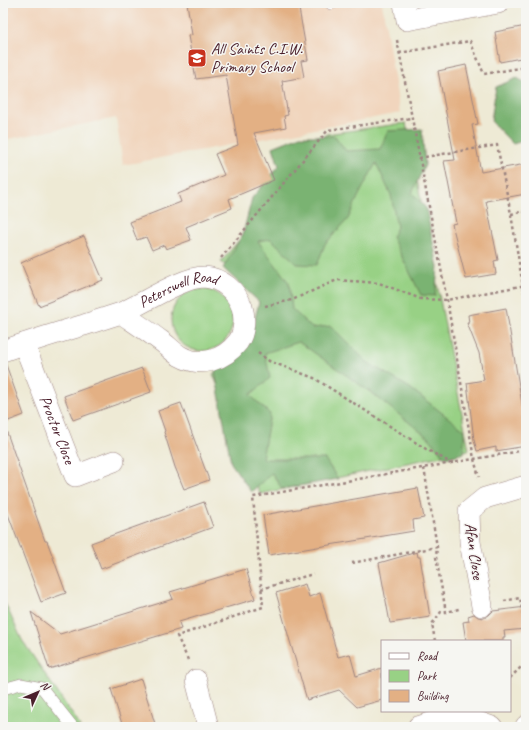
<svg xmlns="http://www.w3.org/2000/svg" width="529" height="730" font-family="Caveat,sans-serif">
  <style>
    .built { fill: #f1d5bd }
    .green { fill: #98d185; stroke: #717858 }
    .forest { fill: #7ab372; stroke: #62694e }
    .building { fill: #e3b084 }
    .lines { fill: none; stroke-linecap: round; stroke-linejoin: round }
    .service-casing { stroke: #9c8480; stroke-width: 12 }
    .minor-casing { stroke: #9c8480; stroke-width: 22 }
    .path { stroke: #9c8480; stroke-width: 2.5; stroke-dasharray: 3 3; stroke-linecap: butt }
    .service { stroke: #fff; stroke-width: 11 }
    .minor { stroke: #fff; stroke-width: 21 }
    .labels { text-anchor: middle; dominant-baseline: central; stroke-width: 3; stroke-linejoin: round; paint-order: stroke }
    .poi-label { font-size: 16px; fill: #4a1f2b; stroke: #f6f6f2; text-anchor: start }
    .street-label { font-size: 16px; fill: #4a1f2b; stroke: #f6f6f2 }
  </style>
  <rect width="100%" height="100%" fill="#f6f6f2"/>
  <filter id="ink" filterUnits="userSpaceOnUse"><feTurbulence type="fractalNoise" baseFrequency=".025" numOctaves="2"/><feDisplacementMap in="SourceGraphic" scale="8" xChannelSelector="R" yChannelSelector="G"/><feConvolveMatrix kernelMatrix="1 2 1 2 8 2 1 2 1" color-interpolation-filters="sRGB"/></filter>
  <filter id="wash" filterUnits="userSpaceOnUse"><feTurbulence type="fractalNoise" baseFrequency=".012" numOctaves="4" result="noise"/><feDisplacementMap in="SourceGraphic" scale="16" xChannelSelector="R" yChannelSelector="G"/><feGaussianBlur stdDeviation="0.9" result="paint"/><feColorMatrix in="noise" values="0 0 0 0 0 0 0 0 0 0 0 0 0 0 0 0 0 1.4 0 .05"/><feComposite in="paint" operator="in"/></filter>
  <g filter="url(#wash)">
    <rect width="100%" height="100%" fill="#eeead5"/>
    <!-- built -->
    <path class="built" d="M3,3H382L400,113L123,165L116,118L3,140Z"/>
    <!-- green -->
    <path class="green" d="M406,123L469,450L260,494L213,374L243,357L265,319L253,285L221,262L326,134Z
      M171 320a31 31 0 1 1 62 0a31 31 0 1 1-62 0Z
      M3,599L22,640L81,727H3Z"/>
    <!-- forest -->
    <path class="forest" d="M517,78L526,83V140L513,144L491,121L496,87Z
      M422,129L425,165L412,193L426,208L438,267L435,296L421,295L392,237L397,227L391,195L376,163L359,195L348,219L325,244L317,265L297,264L271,239L258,241L289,283L292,309L312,328L331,326L367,362L410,388L464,430V453L445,458L430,439L373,394L299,342L265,353L270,378L250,395L270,414L262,459H325L338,479L282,489L272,473L251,492L231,463L215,371L249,343L259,302L223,268L243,234L252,198L279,166L273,147L300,136H335L346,151L380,149L388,131Z"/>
    <g id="blocks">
      <!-- building -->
      <path class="building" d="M187,3H298L308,60L301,61L304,77L282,81L288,115L284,116L286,127L254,133L274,180L229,199L232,208L186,227L191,240L166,249L164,245L152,250L146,237L137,240L130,222L181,202L178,194L224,175L215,154L238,145L226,75L196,79L188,36L192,35Z
        M526,26V57L500,62L495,32Z
        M466,65L478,124L472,125L481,172L526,164V194L486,201L498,260L494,261L496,274L466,279L452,224L456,223L444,161L455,160L438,71Z
        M84,236L103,280L39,306L21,263Z
        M506,308L526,428V446L496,451V447L477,451L474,440L467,383L484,380L479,353L467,323H469L468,315Z
        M5,362L24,415L3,423V363Z
        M142,368L151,392L73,420L64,396Z
        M181,403L209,480L184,489L175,467L164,432L165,431L158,411Z
        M6,430L45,541H47L66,593L41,602L3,501V431Z
        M418,488L424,518L413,520L414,531L269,555L263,515Z
        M204,502L213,527L101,569L91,543Z
        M417,552L418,557H420L430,617L390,623L379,563Z
        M246,569L255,599L179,622L181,629L49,669L31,612L60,634L173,599L170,592Z
        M305,584L309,597L320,593L338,657L350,654L356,676L382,668V700L357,707L339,690L307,700L276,593Z
        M526,607V629L504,631L505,637H503V641H466L463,622L469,621L468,616L474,614L478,617L484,618L489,615L493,611Z
        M141,679L156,727H123L111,689Z"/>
    </g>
  </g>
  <g filter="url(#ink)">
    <use href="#blocks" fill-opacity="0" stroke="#9c8480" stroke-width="1"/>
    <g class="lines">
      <!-- service casing -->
      <g class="service-casing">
        <path id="service" d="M331,4L333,3
          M3,689L21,684L42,688L73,727"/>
      </g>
      <!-- minor casing -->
      <g class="minor-casing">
        <g id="minor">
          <path d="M404,3L407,20L498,3"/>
          <path id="s1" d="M24,344L75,476L114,461"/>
          <path id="s2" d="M3,351C30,341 57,333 84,325C96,321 109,317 121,313C143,304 182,277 204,277C222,278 236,291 242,307C245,317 245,332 238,342C224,360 201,368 180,356C173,352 167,345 161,341C148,331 134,322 121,313"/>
          <path d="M482,606L470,542L469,511L485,498L526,486"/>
          <path d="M196,680L208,727"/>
          <path d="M418,727L452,716H462L492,727"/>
          <path d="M526,727V726"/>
        </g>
      </g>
      <!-- path -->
      <path class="path" d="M397,40L447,300L474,459L479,477
        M399,53L470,41L484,74L526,67
        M419,158L497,145L511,214L526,304
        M511,214L526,211
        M221,258L328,130L411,118
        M265,306L292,300L337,280L379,283L421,299L447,300L526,285
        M258,353L269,361L314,378L426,449L451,463L526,450
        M424,468L437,547L436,557L446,612L459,609
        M352,563L437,547
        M261,589L313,574
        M504,601L520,598L526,630
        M435,641L432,624L441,612H446
        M188,660L177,636L263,607L253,497L451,463
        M510,678L526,662"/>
      <!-- service -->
      <use href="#service" class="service"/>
      <!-- minor -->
      <use href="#minor" class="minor"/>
    </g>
  </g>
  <!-- icons -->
  <defs>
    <g id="school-square" transform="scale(1)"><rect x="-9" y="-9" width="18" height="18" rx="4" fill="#c8321e" stroke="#f6f6f2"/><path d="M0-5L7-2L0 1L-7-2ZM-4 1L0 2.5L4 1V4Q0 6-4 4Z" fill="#fff"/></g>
  </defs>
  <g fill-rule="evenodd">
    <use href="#school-square" x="197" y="58"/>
  </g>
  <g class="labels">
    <!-- poi labels -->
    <g class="poi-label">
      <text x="211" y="49">All Saints C.I.W.<tspan x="211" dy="18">Primary School</tspan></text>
    </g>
    <!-- street labels -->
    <g class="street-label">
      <text stroke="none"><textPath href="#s2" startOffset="187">Peterswell Road</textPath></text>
      <text stroke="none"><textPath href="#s1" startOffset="92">Proctor Close</textPath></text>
      <text transform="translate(474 551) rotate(82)">Afan Close</text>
    </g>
  </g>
  <!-- margin -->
  <rect width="529" height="730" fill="none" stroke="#f6f6f2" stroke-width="16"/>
  <!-- legend -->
  <rect x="381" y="640" width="130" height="72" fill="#f6f6f2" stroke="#b1a0a2"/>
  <rect x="389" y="653" width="20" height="6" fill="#ffffff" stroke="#b1a0a2"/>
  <text x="417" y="660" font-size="12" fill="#4a1f2b">Road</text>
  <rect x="389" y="670" width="20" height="12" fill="#98d185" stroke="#b1a0a2"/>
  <text x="417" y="680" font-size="12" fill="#4a1f2b">Park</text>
  <rect x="389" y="690" width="20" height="12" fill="#e3b084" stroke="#b1a0a2"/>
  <text x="417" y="700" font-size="12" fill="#4a1f2b">Building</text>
  <!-- north arrow -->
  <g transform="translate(38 692) rotate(46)" stroke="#f6f6f2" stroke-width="3" paint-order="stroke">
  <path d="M0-3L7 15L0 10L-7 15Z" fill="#4a1f2b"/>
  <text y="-6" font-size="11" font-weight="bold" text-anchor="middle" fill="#4a1f2b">N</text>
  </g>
</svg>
